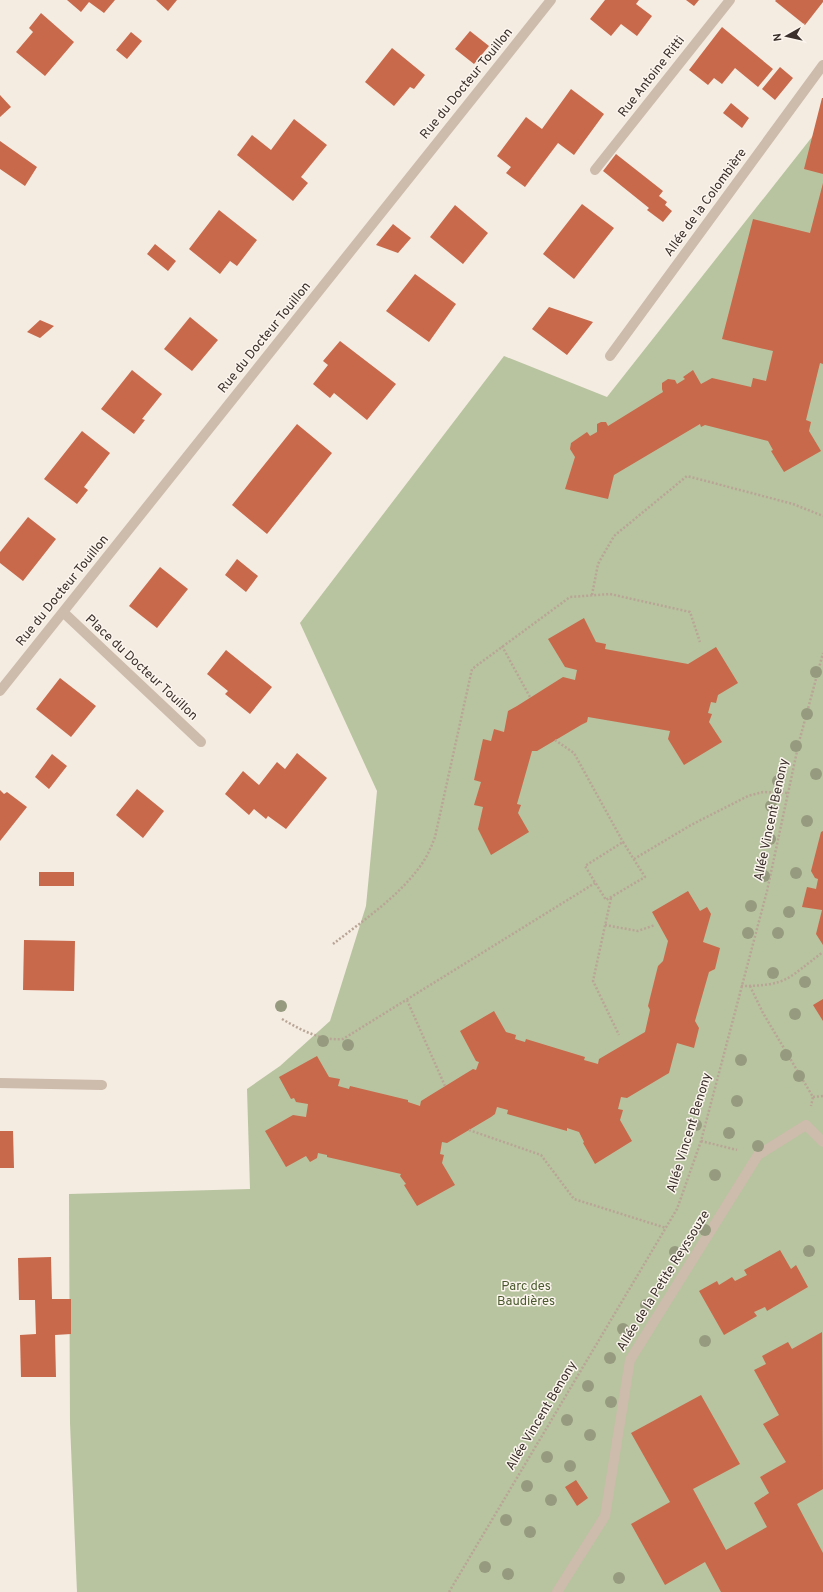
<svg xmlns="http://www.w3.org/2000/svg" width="823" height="1592" font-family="Overpass,sans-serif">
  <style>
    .green { fill: #b8c4a0 }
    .building { fill: #c8694b }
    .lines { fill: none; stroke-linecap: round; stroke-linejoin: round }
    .path { stroke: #b9a596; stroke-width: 2.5; stroke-dasharray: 2 2; stroke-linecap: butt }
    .minor { stroke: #cdbbac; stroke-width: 10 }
    .tree { fill: #969b7f }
    .labels { text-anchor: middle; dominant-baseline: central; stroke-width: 3; stroke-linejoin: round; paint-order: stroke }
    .street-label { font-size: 13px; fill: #3b302b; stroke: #fbf5ee }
    .park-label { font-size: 13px; fill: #4a5a2e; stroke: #fbf5ee }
  </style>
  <rect width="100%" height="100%" fill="#f4ebe1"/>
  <!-- green -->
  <path class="green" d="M823,123V1592H77L70,1423L69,1194L250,1189L247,1089L280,1066L330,1021L366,906L377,791L300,623L504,356L607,397Z"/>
  <!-- building -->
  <path class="building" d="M67,0H115L104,13L89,2L81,12Z
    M156,0H177L168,11Z
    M605,0H639L636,4L652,16L637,36L621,24L611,36L590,19Z
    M686,0H699L694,6Z
    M776,0H823V2L805,25L775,1Z
    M41,13L74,42L45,76L16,52L33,32L29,28Z
    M722,27L773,69L758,87L735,68L722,84L714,78L708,85L689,70Z
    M470,31L489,46L474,64L455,49Z
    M131,32L142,41L127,59L116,50Z
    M392,48L425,75L414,89L410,87L394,106L365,82Z
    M780,67L793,78L775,100L762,89Z
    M571,89L604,114L574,155L558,143L525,187L506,173L511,167L497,156L526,117L542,129Z
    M0,95L11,107L0,117Z
    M822,98H823V174L804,169Z
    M731,103L749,118L742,128L723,113Z
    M294,119L327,145L301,177L308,183L293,201L237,155L252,135L271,150Z
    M0,141L37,167L25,186L0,169Z
    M616,154L663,191L659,196L667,202L665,205L672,211L663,222L647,210L649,208L603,171Z
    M823,183V364L820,363L806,420L811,422L809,431L821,451L784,472L771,451L773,450L768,441L705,425L701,427L700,424L614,475L608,499L565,489L575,457L570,449L571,443L587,432L590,436L597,432V424L601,422H606L608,426L663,392L662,389V383L668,379L675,380L677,384L685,379L683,377L693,370L701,384L712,378L751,387L753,378L766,381L773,351L722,339L753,219L810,233Z
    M582,204L614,228L574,279L543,254Z
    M455,205L488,233L463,264L430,237Z
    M219,210L257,240L237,266L230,261L220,274L189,249Z
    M393,224L411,238L398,253L376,245Z
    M155,244L176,261L168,271L147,254Z
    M415,274L456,304L429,342L386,311Z
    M549,307L593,322L567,355L532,329Z
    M190,317L218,340L192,371L164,349Z
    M40,320L54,326L40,338L27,332Z
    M340,341L396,384L367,420L334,393L330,398L313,384L328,365L323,361Z
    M132,370L162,394L142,419L145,420L134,434L101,409Z
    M297,424L332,453L267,534L232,505Z
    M82,431L110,453L84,487L88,490L77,504L44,479Z
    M28,517L56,539L23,581L0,563V552Z
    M237,559L258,576L246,592L225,575Z
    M160,567L188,589L157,628L129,606Z
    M584,618L596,642L606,644L605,649L688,664L716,647L738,683L718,695L716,703L711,702L708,713L712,714L709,722L722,742L684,765L668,739L670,731L588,717L587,722L581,725L537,751H532L517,804L521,805L518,813L529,832L491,855L478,829L483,807L474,805L481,782L474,780L483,739L491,741L494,729L504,732L508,711L517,706L563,677L575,680L577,670L565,667L548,639Z
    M226,650L272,687L250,714L225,694L228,691L207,674Z
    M60,678L96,706L71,737L36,709Z
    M297,753L327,778L286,829L268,816L266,819L254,809L249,815L225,794L243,771L259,785L277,762L285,769Z
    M52,754L67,766L49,789L35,777Z
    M137,789L164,811L143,838L116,815Z
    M0,790L4,794L7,792L27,807L0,841Z
    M823,831V945L816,934L822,910L802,907L807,887L816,889L818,879L815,878L811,871L821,832Z
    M39,872H74V886H39Z
    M688,891L700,911L707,907L711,914L703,942L720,948L715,969L709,972L695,1021L699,1028L694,1048L677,1043L669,1073L627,1098L621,1097L618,1109L623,1110L620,1120L632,1141L595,1164L583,1143L584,1142L579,1132L567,1128V1131L507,1114L508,1110L497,1107L495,1114L491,1117L447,1143L442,1142L440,1154L444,1155L442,1163L455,1185L417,1206L404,1185L406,1184L400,1176L401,1174L327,1157V1155L318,1153L317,1158L310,1162L306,1156L286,1167L265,1131L293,1115L306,1117L308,1104L296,1102L294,1098L291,1099L279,1077L317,1056L329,1077L340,1079L338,1086L349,1089L350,1086L408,1100V1102L420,1106L421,1101L429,1096L473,1069L476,1070L479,1062L476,1061L460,1031L494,1011L506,1032L516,1035L515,1039L525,1042L526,1039L585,1057L584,1060L598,1064L599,1059L645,1032L650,1010L648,1006L658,966L663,961L668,941L652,912Z
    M24,940L75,941L74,991L23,990Z
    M823,999V1021L813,1005Z
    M0,1131H13L14,1168H0Z
    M780,1250L791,1269L796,1265L808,1287L767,1311L765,1307L754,1312L757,1316L724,1335L699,1291L717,1281L719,1285L732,1277L735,1281L747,1275L744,1270Z
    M51,1257L52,1299H71V1334L55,1335L56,1377H21L20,1335L36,1334L35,1300H19L18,1258Z
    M822,1332L823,1489L797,1504L823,1553V1592H721L705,1562L665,1585L631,1524L670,1502L631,1433L701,1395L740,1464L693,1489L726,1550L767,1527L754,1503L769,1493L760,1477L786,1462L763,1424L779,1415L754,1370L766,1364L762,1356L788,1342L792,1349Z
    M576,1480L588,1498L577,1506L565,1487Z"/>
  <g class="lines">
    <!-- path -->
    <path class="path" d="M592,595L598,564L614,536L687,476L793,504L823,516
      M502,646L530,697
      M555,740L574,753L623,842
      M623,842L645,877L606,900L585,866Z
      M634,859L691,825L748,796L763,792L789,793
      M611,898L593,981L619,1035
      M605,925L638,931L655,925
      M333,944C364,920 404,893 425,859C429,852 432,845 435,837L472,669L570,597L610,594L690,612L700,642
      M741,986C788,986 788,978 823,952
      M750,986L763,1013L813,1097L811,1106
      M407,1000L445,1086
      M282,1019C301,1030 321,1041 343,1039L595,883
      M813,1097L823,1096
      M469,1130L541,1155L574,1199L666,1228
      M701,1141L737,1150
      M449,1592L677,1209L701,1141L767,891L799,742L823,653"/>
    <!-- minor -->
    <path class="minor" d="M595,170L730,0
      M610,356L823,65
      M63,612L201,742
      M0,691L551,0
      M0,1083L102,1085
      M557,1592L605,1516L630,1360L758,1155L806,1125L823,1142"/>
  </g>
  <!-- trees -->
  <g class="tree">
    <circle cx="816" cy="672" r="6"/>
    <circle cx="807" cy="714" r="6"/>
    <circle cx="796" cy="746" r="6"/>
    <circle cx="816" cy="774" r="6"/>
    <circle cx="778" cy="781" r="6"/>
    <circle cx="771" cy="806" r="6"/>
    <circle cx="807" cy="821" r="6"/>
    <circle cx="770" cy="839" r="6"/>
    <circle cx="796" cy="873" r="6"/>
    <circle cx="764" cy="876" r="6"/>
    <circle cx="751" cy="906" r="6"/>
    <circle cx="789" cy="912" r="6"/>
    <circle cx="748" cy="933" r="6"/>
    <circle cx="778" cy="933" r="6"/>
    <circle cx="773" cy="973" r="6"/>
    <circle cx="805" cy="982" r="6"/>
    <circle cx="281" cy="1006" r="6"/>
    <circle cx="795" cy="1014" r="6"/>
    <circle cx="323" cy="1041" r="6"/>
    <circle cx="348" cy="1045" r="6"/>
    <circle cx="786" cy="1055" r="6"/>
    <circle cx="741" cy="1060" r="6"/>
    <circle cx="799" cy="1076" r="6"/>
    <circle cx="737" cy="1101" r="6"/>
    <circle cx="696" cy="1125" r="6"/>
    <circle cx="729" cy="1133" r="6"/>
    <circle cx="758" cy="1146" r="6"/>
    <circle cx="715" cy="1175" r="6"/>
    <circle cx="705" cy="1230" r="6"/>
    <circle cx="809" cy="1251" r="6"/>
    <circle cx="675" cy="1252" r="6"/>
    <circle cx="646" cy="1305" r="6"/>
    <circle cx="623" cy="1329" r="6"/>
    <circle cx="705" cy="1341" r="6"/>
    <circle cx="610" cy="1358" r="6"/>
    <circle cx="588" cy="1386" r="6"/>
    <circle cx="611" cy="1402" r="6"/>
    <circle cx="567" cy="1420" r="6"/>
    <circle cx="590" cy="1435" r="6"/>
    <circle cx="547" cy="1457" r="6"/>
    <circle cx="570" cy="1466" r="6"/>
    <circle cx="527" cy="1486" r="6"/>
    <circle cx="551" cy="1500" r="6"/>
    <circle cx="506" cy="1520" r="6"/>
    <circle cx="530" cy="1532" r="6"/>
    <circle cx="485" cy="1567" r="6"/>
    <circle cx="508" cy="1574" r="6"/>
    <circle cx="619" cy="1578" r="6"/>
  </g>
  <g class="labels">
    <!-- street labels -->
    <g class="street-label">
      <text transform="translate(652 77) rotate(-52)">Rue Antoine Ritti</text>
      <text transform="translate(467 84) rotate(-51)">Rue du Docteur Touillon</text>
      <text transform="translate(706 203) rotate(-54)">Allée de la Colombière</text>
      <text transform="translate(265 338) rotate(-51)">Rue du Docteur Touillon</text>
      <text transform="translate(63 591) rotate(-51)">Rue du Docteur Touillon</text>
      <text transform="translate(141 668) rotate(43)">Place du Docteur Touillon</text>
      <text transform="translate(772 820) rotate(-78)">Allée Vincent Benony</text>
      <text transform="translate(690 1133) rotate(-73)">Allée Vincent Benony</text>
      <text transform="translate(664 1281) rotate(-58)">Allée de la Petite Reyssouze</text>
      <text transform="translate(542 1416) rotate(-59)">Allée Vincent Benony</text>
    </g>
    <!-- park labels -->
    <g class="park-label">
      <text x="526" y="1287">Parc des<tspan x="526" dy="15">Baudières</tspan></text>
    </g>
  </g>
  <!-- north arrow -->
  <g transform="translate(787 36) rotate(262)" stroke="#fbf5ee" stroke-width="3" paint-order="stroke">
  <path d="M0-3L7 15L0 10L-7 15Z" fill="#3b302b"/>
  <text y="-6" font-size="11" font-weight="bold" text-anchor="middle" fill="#3b302b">N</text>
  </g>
</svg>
